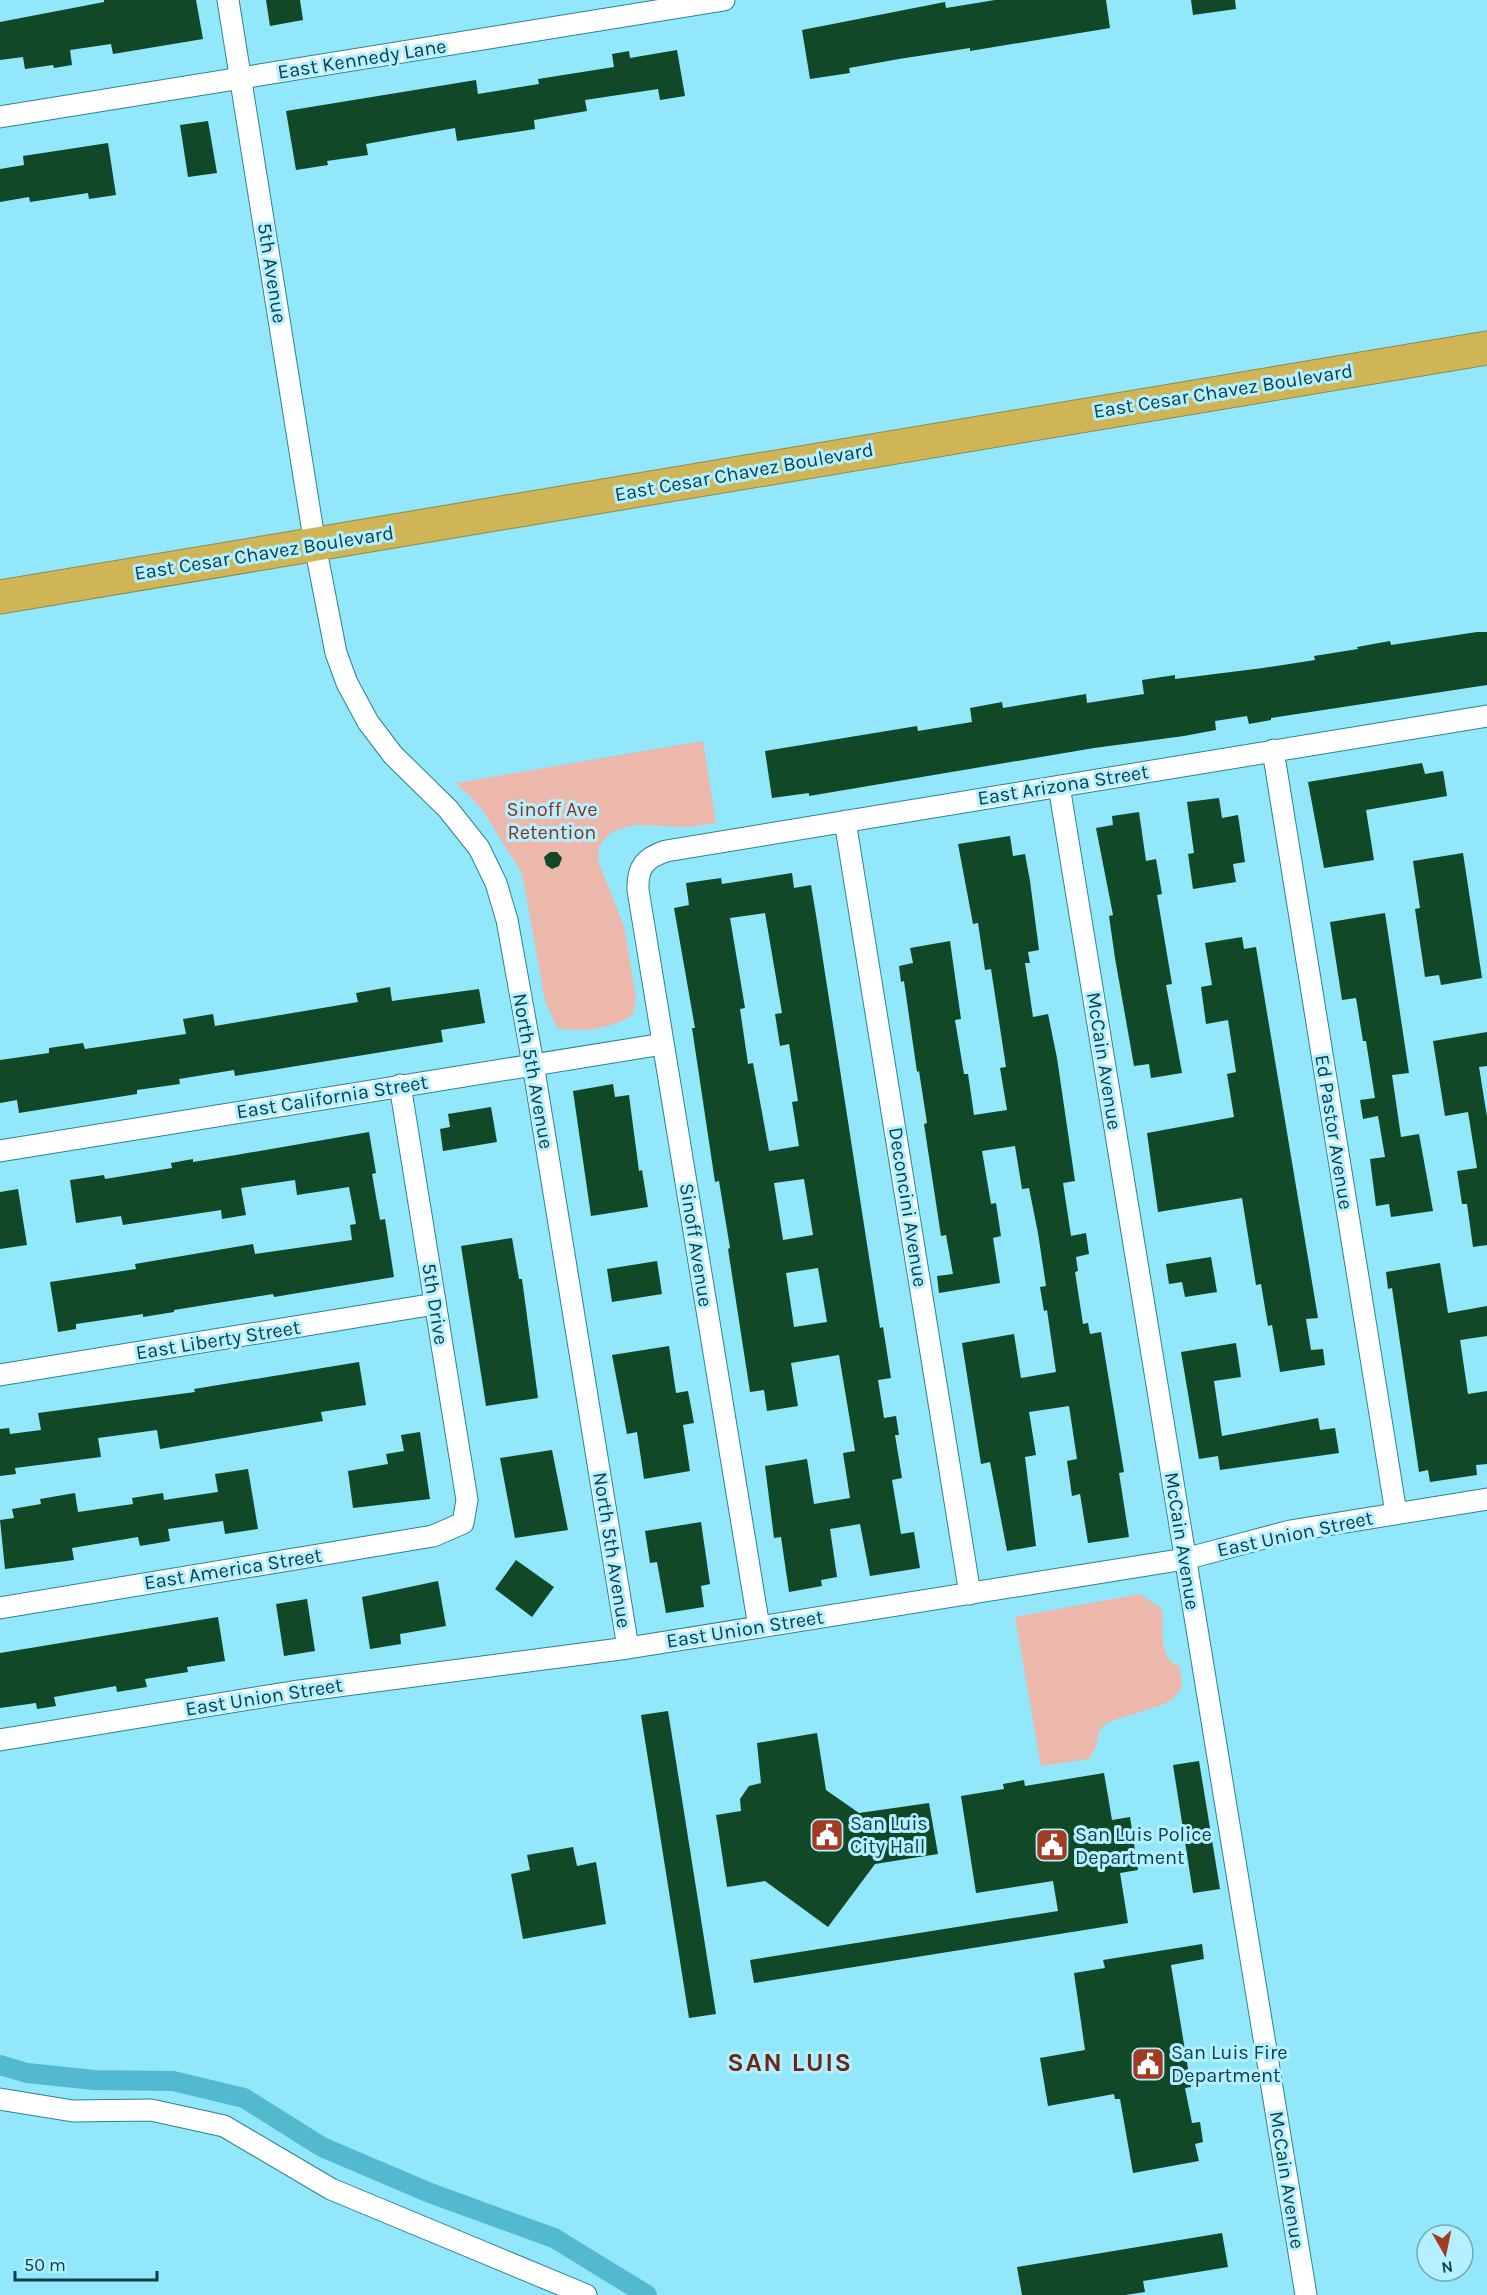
<svg xmlns="http://www.w3.org/2000/svg" width="1487" height="2295" font-family="Karla,sans-serif">
  <style>
    .green { fill: #ebb8ab }
    .lines { fill: none; stroke-linecap: round; stroke-linejoin: round }
    .canal { stroke: #52b9cf; stroke-width: 20 }
    .building { fill: #104828; fill-rule: evenodd }
    .street-casing { stroke: #2a8395; stroke-width: 23 }
    .highway-casing { stroke: #8b8c51; stroke-width: 35 }
    .street { stroke: #fff; stroke-width: 21 }
    .highway { stroke: #cfb555; stroke-width: 33 }
    .labels { text-anchor: middle; dominant-baseline: central; stroke-width: 6; stroke-linejoin: round; paint-order: stroke }
    .street-label { font-size: 20px; fill: #0e404a; stroke: #b4f0ff }
    .park-label { font-size: 20px; fill: #8d311d; stroke: #b4f0ff }
    .poi-label { font-size: 20px; fill: #0e404a; stroke: #b4f0ff; text-anchor: start }
    .district-label { font-size: 26px; font-weight: bold; letter-spacing: 1.5px; fill: #6a2718; stroke: #b4f0ff }
  </style>
  <rect width="100%" height="100%" fill="#93e7fa"/>
  <!-- green -->
  <path class="green" d="M703,741L716,823L690,827L634,825L611,832L599,846L598,861L624,926L636,997L633,1015C610,1029 584,1033 557,1028L545,1001L522,873L481,808L456,783Z
    M1140,1594L1162,1609C1163,1628 1158,1661 1180,1666L1182,1687L1173,1699L1162,1705L1108,1722L1099,1731L1096,1747L1089,1759L1041,1766L1015,1617Z"/>
  <g class="lines">
    <!-- canal -->
    <path class="canal" d="M0,2065L27,2073L94,2080L173,2081L244,2098L322,2147L430,2193L554,2238L647,2295"/>
  </g>
  <!-- building -->
  <path class="building" d="M104,0H196L203,39L113,54L111,44L70,50L72,65L54,68L53,65L25,69L23,57L0,60V22L104,2Z
    M266,0H300L303,20L270,26Z
    M995,0H1106L1110,28L970,51V48L899,59L849,68L850,73L810,79L802,30L945,2L946,8Z
    M1191,0H1235L1236,9L1193,15Z
    M677,50L685,96L660,100L658,89L585,100L587,111L534,120L535,129L457,141L455,128L426,133L366,144L368,155L327,161L328,165L296,170L286,111L476,80L478,94L539,84L538,79L614,67L612,54L629,51L630,58Z
    M208,121L217,173L188,177L180,125Z
    M108,143L116,195L89,199L88,193L30,202L29,197L0,202V169L24,165L23,156Z
    M1477,632H1487V685L1271,718V720L1249,724L1247,716L1215,721L1216,730L1184,736L1094,748L809,796V793L772,798L765,751L917,726L918,731L972,722L970,708L1002,702L1003,708L1086,694L1087,703L1144,694L1142,680L1175,675V679L1263,668L1315,660L1314,656L1358,649L1357,647L1390,641L1391,645Z
    M1422,763L1425,774L1443,771L1447,796L1366,810L1374,860L1324,868L1308,782Z
    M1219,798L1222,818L1238,815L1245,862L1233,864L1236,882L1193,889L1188,854L1194,853L1187,802Z
    M1139,812L1146,861L1156,859L1162,894L1157,895L1172,984L1166,985L1182,1073L1151,1078L1149,1064L1134,1066L1115,958L1109,916L1113,915L1096,828L1113,825L1112,816Z
    M1010,836L1013,856L1025,854L1030,881L1039,950L1028,952L1030,963H1025L1033,1017L1048,1014L1057,1058L1075,1181L1063,1183L1071,1236L1086,1233L1089,1254L1076,1257L1078,1271L1075,1272L1083,1324L1088,1323L1090,1334L1101,1332L1124,1472L1119,1473L1129,1537L1088,1543L1080,1494L1072,1496L1067,1461L1077,1459L1069,1406L1029,1412L1036,1455L1025,1457L1036,1546L1007,1551L990,1462L981,1464L962,1343L1014,1334L1021,1378L1056,1372L1047,1310L1044,1311L1040,1287L1046,1286L1038,1233L1029,1188L1022,1189L1015,1146L982,1151L991,1204L996,1203L1001,1236L993,1238L1000,1283L939,1293L937,1276L953,1274L946,1235L941,1236L924,1124L927,1123L919,1071L917,1072L904,981L901,982L899,966L913,963L910,948L950,941L961,1019L955,1020L964,1074H968L974,1115L1007,1110L1000,1068L1006,1067L991,969L985,970L978,923L973,924L958,844Z
    M550,852H557L562,858L559,866L552,869L546,865L544,857Z
    M1463,853L1482,978L1441,985L1439,975L1425,977L1415,909L1420,908L1413,861Z
    M792,873L794,888L811,885L816,915L880,1328L883,1327L891,1378L878,1380L884,1418L896,1416L899,1435H895L902,1478L892,1480L901,1534L914,1532L920,1568L870,1576L860,1524L830,1529L837,1577L821,1580L822,1586L789,1592L781,1537L774,1538L765,1466L807,1459L814,1504L850,1498L843,1453L855,1451L839,1355L791,1363L798,1406L767,1411L764,1390L750,1392L728,1249L730,1248L719,1181L715,1182L692,1028H695L674,908L689,905L686,883L721,878L722,884ZM765,913L782,1013L775,1014L780,1046L789,1044L798,1101L792,1102L799,1146L769,1151L753,1063L748,1064L740,1009L745,1008L730,918ZM804,1179L813,1235L783,1240L774,1183ZM818,1268L827,1322L794,1327L786,1273Z
    M1385,913L1409,1073L1392,1075L1401,1137L1419,1134L1433,1211L1391,1217L1389,1204L1376,1206L1370,1159L1385,1157L1378,1116L1363,1119L1360,1100L1375,1098L1366,1041H1363L1356,998L1342,1000L1330,922Z
    M1242,937L1244,949L1256,947L1318,1318L1306,1319L1311,1350L1323,1349L1325,1365L1280,1372L1272,1325L1268,1326L1261,1284L1256,1285L1242,1198L1158,1212L1147,1133L1234,1117L1227,1074L1236,1072L1228,1020L1206,1024L1201,987L1212,985L1205,943Z
    M390,987L392,1001L479,989L485,1023L441,1030L443,1042L235,1076L234,1070L179,1079L180,1084L137,1090V1094L19,1113L17,1100L0,1103V1060L49,1053V1048L83,1043L85,1049L186,1034L183,1019L213,1014L215,1026L358,1002L356,993Z
    M1487,1032V1066L1479,1067L1487,1117V1245L1473,1247L1467,1204H1462L1457,1171L1477,1168L1468,1112L1445,1116L1433,1041Z
    M613,1084L615,1097L629,1095L639,1171L642,1170L648,1207L591,1216L573,1091Z
    M491,1107L497,1142L443,1151L440,1129L450,1127L448,1114Z
    M369,1132L376,1173L372,1174L380,1220L385,1219L394,1277L274,1297L273,1294L174,1310V1312L143,1317V1314L76,1324V1329L58,1332L50,1282L136,1269L135,1264L253,1244L255,1254L352,1240L350,1225L356,1224L349,1187L297,1195L295,1180L241,1188L246,1215L222,1219L221,1210L123,1225L121,1216L76,1223L70,1180L104,1175L105,1179L172,1168L171,1163L193,1159V1162L236,1155Z
    M18,1189L27,1245L0,1249V1192Z
    M512,1238L519,1279H522L538,1398L486,1406L461,1246Z
    M1211,1257L1217,1292L1185,1297L1182,1282L1169,1284L1166,1264Z
    M657,1261L662,1294L612,1302L607,1269Z
    M1440,1263L1448,1313L1487,1306V1336L1460,1340L1468,1394L1487,1391V1464L1476,1465L1477,1475L1430,1482L1428,1470L1419,1472L1392,1288L1388,1289L1386,1272Z
    M1236,1343L1241,1377L1214,1381L1222,1436L1318,1418L1320,1430L1335,1428L1339,1453L1220,1470L1218,1456L1199,1459L1181,1352Z
    M669,1346L676,1393L688,1391L694,1423L683,1425L690,1471L644,1479L637,1432L627,1434L612,1355Z
    M359,1362L366,1405L321,1412L323,1421L160,1449L157,1430L98,1438L101,1457L15,1468L16,1474L0,1476V1429L9,1428L10,1434L41,1430L38,1413L195,1392L194,1389Z
    M420,1432L430,1499L353,1508L348,1471L388,1464L386,1454L404,1451L401,1435Z
    M552,1450L568,1530L515,1538L500,1458Z
    M248,1469L258,1529L225,1534L223,1521L168,1529L170,1541L140,1546L138,1537L72,1548L74,1560L5,1569L0,1520L14,1518L12,1509L41,1504L40,1499L75,1493L78,1512L133,1504L132,1498L163,1493L164,1500L218,1492L215,1474Z
    M701,1522L710,1584L701,1586L704,1607L666,1613L657,1562L650,1563L645,1531Z
    M516,1560L554,1587L532,1617L495,1589Z
    M438,1581L446,1626L400,1634L401,1644L370,1649L362,1597Z
    M307,1599L315,1651L284,1656L276,1604Z
    M218,1617L225,1661L187,1667L188,1672L145,1679L147,1687L117,1692L116,1686L54,1697L56,1706L37,1709L36,1703L0,1708V1653Z
    M668,1711L716,2014L689,2018L641,1715Z
    M817,1733L826,1790L859,1813L929,1803L938,1854L875,1864L828,1927L765,1881L727,1887L716,1815L741,1811L740,1799L749,1786L761,1783L757,1743Z
    M1199,1761L1220,1889L1193,1893L1173,1765Z
    M1104,1773L1112,1820L1130,1817L1138,1870L1120,1873L1128,1923L754,1983L750,1960L1058,1911L1053,1881L976,1893L961,1796L1004,1789L1003,1784L1024,1780L1025,1786Z
    M573,1847L577,1866L596,1862L606,1924L523,1939L511,1874L530,1870L527,1855Z
    M1202,1944L1204,1959L1171,1965L1191,2087L1185,2088L1192,2123L1200,2122L1203,2142L1195,2144L1199,2161L1133,2173L1120,2099H1115L1114,2094L1048,2106L1040,2058L1085,2050L1074,1973L1105,1968L1103,1960Z
    M1222,2233L1228,2267L1143,2281L1145,2292L1125,2295H1022L1017,2267Z"/>
  <g class="lines">
    <!-- street casing -->
    <g class="street-casing">
      <path id="street" d="M228,0L315,545L336,653L347,683L368,722L393,755L448,809L479,848L496,883L507,920L533,1064L628,1648
        M0,117L724,0
        M1273,750L1396,1513
        M1059,786L1306,2295
        M845,821L970,1594
        M0,1151L663,1044
        M0,1375L435,1304
        M0,1608L433,1536L463,1523L467,1500L400,1085
        M759,1627L638,890C637,867 645,858 666,851L1487,716
        M0,1740L292,1692L628,1648L1185,1559L1290,1531L1487,1499
        M0,2099L73,2111L151,2110L224,2126L331,2189L586,2295"/>
    </g>
    <!-- highway casing -->
    <g class="highway-casing">
      <path id="highway" d="M0,597L1487,348"/>
    </g>
    <!-- street -->
    <use href="#street" class="street"/>
    <!-- highway -->
    <use href="#highway" class="highway"/>
  </g>
  <!-- icons -->
  <defs>
    <g id="civic-square" transform="scale(1.725)"><rect x="-9" y="-9" width="18" height="18" rx="4" fill="#a33a22" stroke="#b4f0ff"/><path d="M-.6-6.5H3V-4.5H.6V-3L4-1V1h2V6H-6V1h2V-1L-.6-3ZM-1.2 2.5V6h2.4V2.5Z" fill="#fff"/></g>
  </defs>
  <g fill-rule="evenodd">
    <use href="#civic-square" x="827" y="1835"/>
    <use href="#civic-square" x="1052" y="1845"/>
    <use href="#civic-square" x="1148" y="2064"/>
  </g>
  <g class="labels">
    <!-- street labels -->
    <g class="street-label">
      <text transform="translate(362 59) rotate(-9)">East Kennedy Lane</text>
      <text transform="translate(272 273) rotate(81)">5th Avenue</text>
      <text transform="translate(1223 391) rotate(-9)">East Cesar Chavez Boulevard</text>
      <text transform="translate(744 472) rotate(-10)">East Cesar Chavez Boulevard</text>
      <text transform="translate(264 553) rotate(-9)">East Cesar Chavez Boulevard</text>
      <text transform="translate(1063 785) rotate(-9)">East Arizona Street</text>
      <text transform="translate(1104 1061) rotate(81)">McCain Avenue</text>
      <text transform="translate(533 1071) rotate(80)">North 5th Avenue</text>
      <text transform="translate(332 1097) rotate(-9)">East California Street</text>
      <text transform="translate(1334 1132) rotate(81)">Ed Pastor Avenue</text>
      <text transform="translate(908 1207) rotate(81)">Deconcini Avenue</text>
      <text transform="translate(696 1245) rotate(81)">Sinoff Avenue</text>
      <text transform="translate(435 1304) rotate(81)">5th Drive</text>
      <text transform="translate(218 1340) rotate(-9)">East Liberty Street</text>
      <text transform="translate(1295 1534) rotate(-12)">East Union Street</text>
      <text transform="translate(1182 1541) rotate(81)">McCain Avenue</text>
      <text transform="translate(612 1550) rotate(81)">North 5th Avenue</text>
      <text transform="translate(233 1569) rotate(-9)">East America Street</text>
      <text transform="translate(745 1629) rotate(-9)">East Union Street</text>
      <text transform="translate(264 1697) rotate(-9)">East Union Street</text>
      <text transform="translate(1287 2180) rotate(81)">McCain Avenue</text>
    </g>
    <!-- park labels -->
    <g class="park-label">
      <text x="552" y="809">Sinoff Ave<tspan x="552" dy="23">Retention</tspan></text>
    </g>
    <!-- poi labels -->
    <g class="poi-label">
      <text x="850" y="1823">San Luis<tspan x="850" dy="23">City Hall</tspan></text>
      <text x="1075" y="1834">San Luis Police<tspan x="1075" dy="23">Department</tspan></text>
      <text x="1171" y="2052">San Luis Fire<tspan x="1171" dy="23">Department</tspan></text>
    </g>
    <!-- district labels -->
    <g class="district-label">
      <text x="790" y="2062">SAN LUIS</text>
    </g>
  </g>
  <!-- north arrow -->
  <g transform="translate(1445 2253) rotate(171)"><circle r="28" fill="#b4f0ff" stroke="#72aab7" stroke-width="1.5"/>
  <path d="M0-4.5L10 22L0 15L-10 22Z" fill="#a33a22"/>
  <text y="-9" font-size="16" font-weight="bold" text-anchor="middle" fill="#0e404a">N</text>
  </g>
  <!-- scale -->
  <path d="M15 2271v9h142v-9" fill="none" stroke="#0e404a" stroke-width="3"/>
  <text x="24" y="2271" font-size="18" fill="#0e404a" stroke="#b4f0ff" stroke-width="4.5" paint-order="stroke">50 m</text>
</svg>
